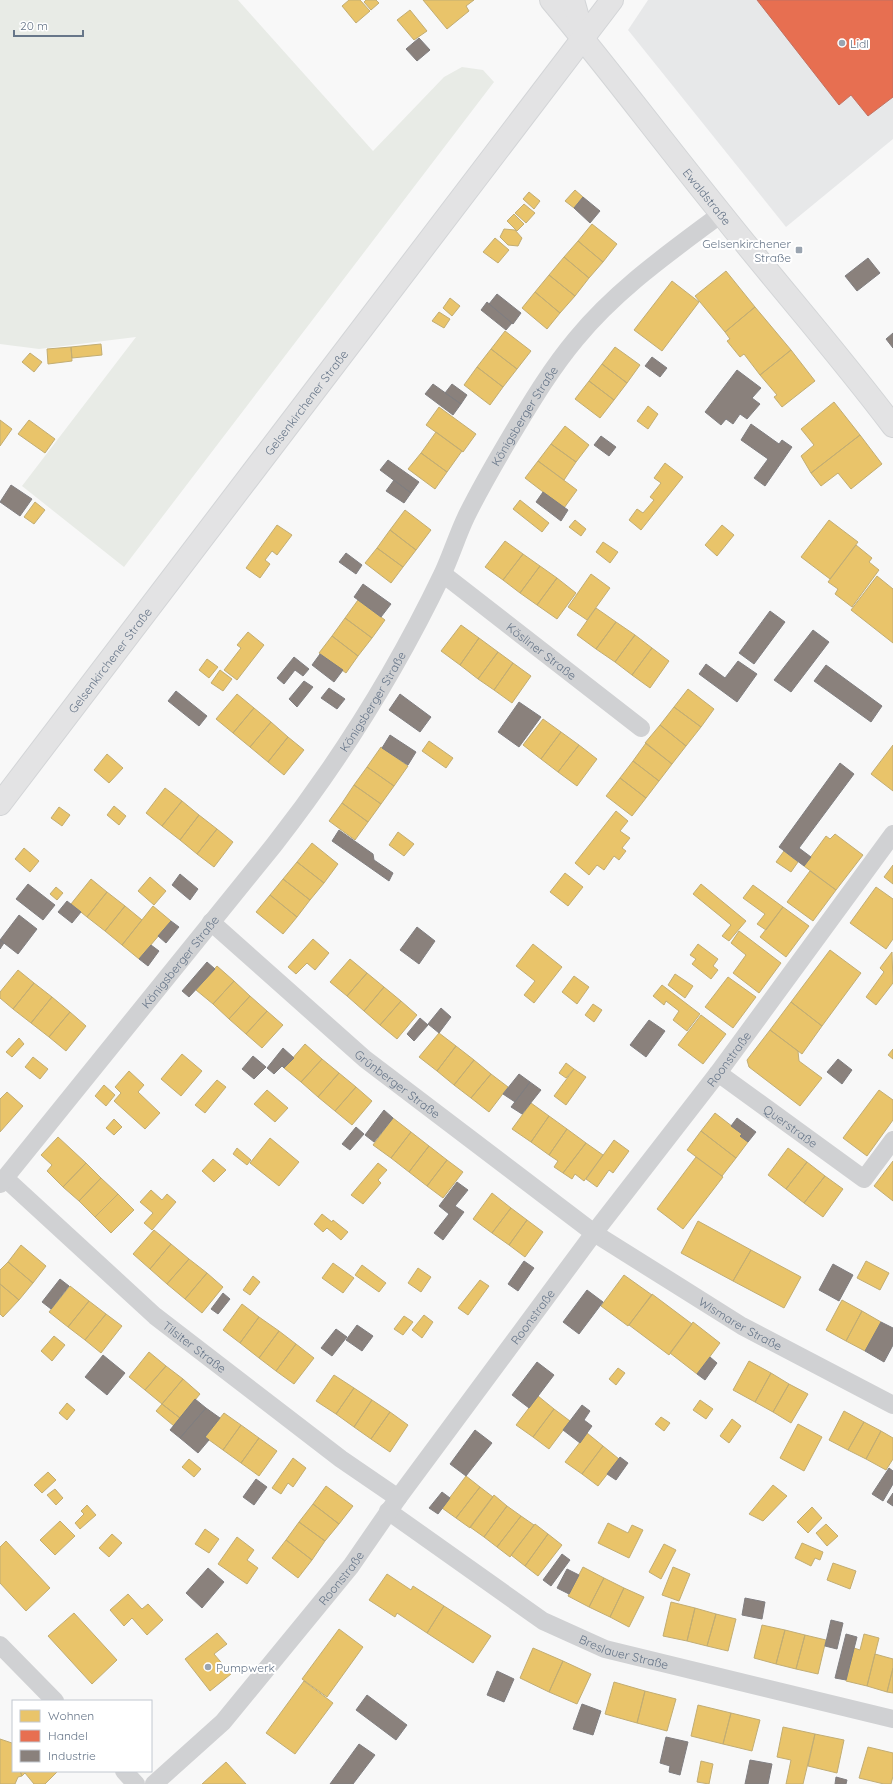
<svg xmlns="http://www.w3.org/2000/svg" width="893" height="1784" font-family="Quicksand,sans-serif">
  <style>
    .built { fill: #e7e8e9 }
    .green { fill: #e8ebe6 }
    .homes { fill: #e9c46a; stroke: #c2ad73 }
    .shops { fill: #e76f51; stroke: #c17162 }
    .industry { fill: #8a817c; stroke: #807e80 }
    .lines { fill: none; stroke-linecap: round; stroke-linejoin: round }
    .secondary-casing { stroke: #d3d5d7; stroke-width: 24 }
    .minor { stroke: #d0d1d3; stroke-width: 18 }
    .secondary { stroke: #e3e3e4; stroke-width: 22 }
    .poi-dot { fill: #9aa4b0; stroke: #fff; stroke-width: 1.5 }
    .labels { text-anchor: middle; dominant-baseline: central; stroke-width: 4; stroke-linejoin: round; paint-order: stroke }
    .poi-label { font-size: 12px; fill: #677689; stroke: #fff; text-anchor: start }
    .street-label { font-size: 12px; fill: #677689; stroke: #fff }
  </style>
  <rect width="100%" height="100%" fill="#f8f8f8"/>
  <!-- built -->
  <path class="built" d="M648,0H893V139L786,227L628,30Z"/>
  <!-- green -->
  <path class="green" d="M0,0H238L373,151L444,77L462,67L483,70L494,82L124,567L22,486L136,337L39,349L0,344Z"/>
  <!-- homes -->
  <path class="homes" d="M349,0H360L370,11L356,23L342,6Z
    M366,0H376L379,3L371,10L364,2Z
    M423,0H474L466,6L469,11L447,29Z
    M410,10L427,31L414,40L397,20Z
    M575,190L583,197L574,208L565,201Z
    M529,192L540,201L534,209L523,199Z
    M524,204L535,213L526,223L515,213Z
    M514,214L524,224L517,231L507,221Z
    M592,224L617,244L603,262L578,241Z
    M504,229L515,230L522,238L518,246L508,245L500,237Z
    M495,238L509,250L498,263L483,252Z
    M578,241L603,262L589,278L564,257Z
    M564,257L589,278L575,296L549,275Z
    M726,271L755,307L725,332L695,296Z
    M549,275L575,296L560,313L535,292Z
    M672,281L699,302L662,351L634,330Z
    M535,292L560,313L547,329L522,308Z
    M450,298L460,306L452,316L443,308Z
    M755,307L791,350L760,375L744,354L740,357L727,341L730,339L725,332Z
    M439,312L450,319L444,328L432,321Z
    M505,331L531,351L517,369L491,349Z
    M101,344L102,355L72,358L71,347Z
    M71,347L72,361L48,364L47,349Z
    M615,347L640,365L627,383L602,364Z
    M491,349L517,369L503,387L477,367Z
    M791,350L815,381L782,407L774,397L777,395L760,375Z
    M30,353L42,362L34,372L22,362Z
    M602,364L627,383L614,400L589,381Z
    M477,367L503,387L490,405L464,385Z
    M589,381L614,400L600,418L575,399Z
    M834,402L860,435L811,473L801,456L814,445L801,429Z
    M648,406L658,414L648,429L637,421Z
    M439,407L476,434L463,452L426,425Z
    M0,420L12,429L0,446Z
    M29,420L55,439L45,453L18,434Z
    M565,426L589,445L576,462L551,444Z
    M436,432L462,451L447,472L421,453Z
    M860,435L882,464L851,489L838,473L821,486L811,473Z
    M551,444L576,462L564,480L538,461Z
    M421,453L447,472L435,489L408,469Z
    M538,461L577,490L564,508L525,478Z
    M665,463L683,477L641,530L629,520L637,509L643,513L654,500L650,497L661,483L654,478Z
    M520,500L549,523L542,532L513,509Z
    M35,502L45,510L34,524L24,517Z
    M405,510L431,530L416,550L390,530Z
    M575,520L586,529L581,536L569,527Z
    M829,520L858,542L830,579L801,557Z
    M277,525L292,535L277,555L272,551L265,560L270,564L260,578L246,568Z
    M722,525L734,535L717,556L705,545Z
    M390,530L416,550L403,567L377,548Z
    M505,541L523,554L503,580L485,567Z
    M603,542L618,552L610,563L596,552Z
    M856,545L872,558L869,562L879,570L852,607L835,594L838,589L828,582Z
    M377,548L403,567L391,583L365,563Z
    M523,554L540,566L520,593L503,580Z
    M540,566L557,578L537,605L520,593Z
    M591,574L610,588L587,620L568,607Z
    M877,576L893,589V643L851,610Z
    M557,578L576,593L557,619L537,605Z
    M358,600L385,620L372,638L345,618Z
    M596,608L616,622L596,649L577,635Z
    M345,618L372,638L358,656L332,636Z
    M616,622L635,635L615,662L596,649Z
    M461,625L479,638L460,665L441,651Z
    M248,632L264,645L237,680L224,670L241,648L237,645Z
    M635,635L652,648L632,675L615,662Z
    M332,636L358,656L346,673L319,653Z
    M479,638L498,652L478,679L460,665Z
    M652,648L669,661L650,688L632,675Z
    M498,652L513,663L494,690L478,679Z
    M207,659L218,667L209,678L199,670Z
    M513,663L531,676L512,703L494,690Z
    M220,670L232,679L223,691L211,683Z
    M688,689L714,709L701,727L674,707Z
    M237,694L254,708L233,733L216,719Z
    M674,707L701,727L686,746L660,725Z
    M254,708L271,722L250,747L233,733Z
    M543,719L561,732L541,759L523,745Z
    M271,722L288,737L268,762L250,747Z
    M660,725L686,746L672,764L645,743Z
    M561,732L579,745L558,772L541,759Z
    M288,737L304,750L284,775L268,762Z
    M429,741L453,758L446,768L422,751Z
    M646,743L672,764L659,781L633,761Z
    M579,745L597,759L577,786L558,772Z
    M893,745V791L871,774Z
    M381,747L408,766L394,786L367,767Z
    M107,754L123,768L109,783L94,770Z
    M633,761L659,781L646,798L620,778Z
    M367,767L394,786L381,804L354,785Z
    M620,778L646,798L632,816L606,796Z
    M354,785L381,804L368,822L342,803Z
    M165,788L182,801L162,826L146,813Z
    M182,801L199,815L180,840L162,826Z
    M342,803L368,822L355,840L329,821Z
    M114,806L126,816L119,825L107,815Z
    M59,807L70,815L62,826L51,818Z
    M616,811L628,821L620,831L630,838L622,848L626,851L619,860L614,856L604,870L597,865L589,875L575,863Z
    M199,815L217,829L197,854L180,840Z
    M217,829L233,842L214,867L197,854Z
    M398,832L414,844L404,856L389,845Z
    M835,834L863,855L836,890L804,866L826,836L830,839Z
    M312,843L338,864L324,883L297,862Z
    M24,848L39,861L30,872L15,859Z
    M784,851L798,862L791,872L776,862Z
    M297,862L324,883L310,900L283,879Z
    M893,865V884L884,877Z
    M810,871L836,890L813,921L787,902Z
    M565,873L583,887L568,906L550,892Z
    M150,877L166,891L154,905L138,891Z
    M91,879L107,892L87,917L71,904Z
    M283,879L310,900L297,917L270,895Z
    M701,884L746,921L729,941L722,936L731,925L693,894Z
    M753,885L783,907L766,930L757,924L765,914L743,898Z
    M56,887L63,893L57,900L50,894Z
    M876,887L893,899V939L886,949L850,923Z
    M107,892L125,906L105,931L87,917Z
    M270,895L297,917L283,934L256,912Z
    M125,906L142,920L122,945L105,931Z
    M153,906L171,921L139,959L122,945Z
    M783,907L809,926L786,957L760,937Z
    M739,931L781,963L759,993L733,973L746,955L731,943Z
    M313,939L329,953L315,970L307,963L296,974L288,967Z
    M533,944L562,967L534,1003L524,995L535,981L516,966Z
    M698,944L718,959L713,966L718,970L711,979L692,964L696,959L690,955Z
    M830,950L861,973L822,1026L791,1002Z
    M892,952L893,983L876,1005L866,997L884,972L880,968Z
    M350,959L367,973L347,996L330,982Z
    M217,966L234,981L213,1004L196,990Z
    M18,970L34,983L13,1009L0,998V992Z
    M367,973L384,987L364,1011L347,996Z
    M675,974L693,986L685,998L668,985Z
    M574,976L589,987L577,1004L562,992Z
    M728,977L756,997L733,1028L705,1007Z
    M234,981L250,996L229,1019L213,1004Z
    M34,983L52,997L31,1023L13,1009Z
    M662,985L700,1014L687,1031L673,1020L679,1011L666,1001L664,1005L653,996Z
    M384,987L401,1001L380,1025L364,1011Z
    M250,996L267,1011L246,1034L229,1019Z
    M52,997L70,1012L49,1037L31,1023Z
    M401,1001L417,1015L397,1039L380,1025Z
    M791,1002L822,1026L802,1054L770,1030Z
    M593,1004L602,1010L594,1022L585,1015Z
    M267,1011L283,1025L262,1048L246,1034Z
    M70,1012L86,1026L66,1051L49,1037Z
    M701,1015L726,1034L703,1064L678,1045Z
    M770,1030L798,1051L799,1061L822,1078L800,1106L749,1067L747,1060Z
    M439,1033L456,1046L437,1071L419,1057Z
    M19,1038L24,1044L12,1057L6,1052Z
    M305,1044L322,1059L301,1082L284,1068Z
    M456,1046L474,1060L454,1085L437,1071Z
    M893,1049V1059L888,1055Z
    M182,1054L202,1071L181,1096L161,1079Z
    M33,1057L48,1069L40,1079L25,1067Z
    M322,1059L339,1073L318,1097L301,1082Z
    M474,1060L491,1074L471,1098L454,1085Z
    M566,1063L574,1069L566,1078L559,1073Z
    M574,1069L586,1077L566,1105L554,1096Z
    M129,1071L144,1085L138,1092L160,1113L145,1129L114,1101L121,1093L115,1087Z
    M339,1073L356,1087L335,1111L318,1097Z
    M491,1074L508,1087L489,1112L471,1098Z
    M217,1080L226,1087L205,1113L195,1105Z
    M104,1085L115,1095L106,1106L95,1096Z
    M356,1087L372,1101L352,1125L335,1111Z
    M267,1090L288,1108L275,1122L254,1104Z
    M879,1090L893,1100V1120L867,1156L843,1138Z
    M7,1092L23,1106L0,1132V1099Z
    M531,1103L549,1116L531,1142L512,1129Z
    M715,1113L742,1134L740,1136L748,1142L736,1158L701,1131Z
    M549,1116L567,1129L549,1155L531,1142Z
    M393,1118L411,1132L391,1158L373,1145Z
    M114,1119L122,1127L114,1135L106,1128Z
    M567,1129L586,1143L563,1173L554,1167L558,1161L549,1155Z
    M701,1131L736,1158L722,1176L687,1150Z
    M411,1132L429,1146L409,1172L391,1158Z
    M58,1137L86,1163L63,1187L47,1171L52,1165L41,1155Z
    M270,1138L299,1162L279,1186L250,1163Z
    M614,1140L629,1151L613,1173L609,1170L597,1187L586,1179Z
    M586,1143L603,1155L584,1181L575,1174L572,1179L563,1173Z
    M429,1146L447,1160L427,1186L409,1172Z
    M237,1148L251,1160L247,1165L233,1154Z
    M788,1148L807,1162L786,1189L768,1175Z
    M696,1157L723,1177L683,1229L657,1209Z
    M213,1159L226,1170L214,1182L202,1171Z
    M447,1160L463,1172L443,1198L427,1186Z
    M893,1161V1201L874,1186Z
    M807,1162L825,1176L804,1203L786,1189Z
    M86,1163L101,1178L79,1201L63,1187Z
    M378,1163L387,1170L378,1180L381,1183L363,1204L351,1195Z
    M825,1176L843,1189L823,1217L804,1203Z
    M101,1178L118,1194L95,1217L79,1201Z
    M151,1190L162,1200L167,1194L176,1202L152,1230L144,1223L153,1213L140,1202Z
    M492,1193L511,1208L492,1233L473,1219Z
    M118,1194L134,1210L111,1233L95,1217Z
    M511,1208L527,1220L509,1245L492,1233Z
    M322,1214L332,1222L333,1220L348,1232L341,1240L327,1228L323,1232L314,1224Z
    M527,1220L543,1232L525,1257L509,1245Z
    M698,1221L751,1250L733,1281L681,1253Z
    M154,1230L171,1244L150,1269L133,1254Z
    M171,1244L189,1259L167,1284L150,1269Z
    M21,1245L46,1266L33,1283L8,1262Z
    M751,1250L801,1277L784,1308L733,1281Z
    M189,1259L207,1273L185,1299L167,1284Z
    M866,1261L889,1273L880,1290L857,1278Z
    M8,1262L33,1283L19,1300L0,1284V1270Z
    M333,1263L354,1278L343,1293L322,1278Z
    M362,1265L386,1283L379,1292L355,1275Z
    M418,1268L431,1277L421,1292L408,1283Z
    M207,1273L223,1287L202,1313L185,1299Z
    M624,1275L652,1295L628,1326L601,1306Z
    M253,1276L260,1282L250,1295L243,1290Z
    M480,1280L489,1286L468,1315L458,1308Z
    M0,1284L19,1300L3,1317L0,1314Z
    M70,1286L89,1301L68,1327L49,1312Z
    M652,1294L692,1324L669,1355L629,1325Z
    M842,1300L862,1311L846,1341L826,1330Z
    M89,1301L106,1314L85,1340L68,1327Z
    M242,1304L259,1317L240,1343L223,1330Z
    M862,1311L881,1322L865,1351L846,1341Z
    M106,1314L122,1326L101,1353L85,1340Z
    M424,1315L433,1322L422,1338L412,1330Z
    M404,1316L413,1322L403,1335L394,1329Z
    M259,1317L279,1331L259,1358L240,1343Z
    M693,1322L720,1343L697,1374L670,1353Z
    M279,1331L296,1344L276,1371L259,1358Z
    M54,1336L65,1345L52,1361L41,1351Z
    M296,1344L314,1358L294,1384L276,1371Z
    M149,1352L166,1366L145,1390L129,1377Z
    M749,1361L771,1373L755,1402L733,1390Z
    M166,1366L183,1379L162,1404L145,1390Z
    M618,1368L625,1373L616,1385L609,1379Z
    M771,1373L789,1384L773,1412L755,1402Z
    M334,1375L354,1388L336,1414L316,1401Z
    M183,1379L200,1394L180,1418L162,1404Z
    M789,1384L808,1394L791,1423L773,1412Z
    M354,1388L372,1400L354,1427L336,1414Z
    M538,1396L554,1409L533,1437L516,1425Z
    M372,1400L390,1412L371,1439L354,1427Z
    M700,1400L713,1409L706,1419L693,1410Z
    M67,1403L75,1410L67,1420L59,1413Z
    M162,1404L180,1418L174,1426L156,1411Z
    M554,1409L570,1421L549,1449L533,1437Z
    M844,1411L864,1422L848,1450L829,1440Z
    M390,1412L408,1425L390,1452L371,1439Z
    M224,1413L241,1425L223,1450L205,1437Z
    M661,1417L670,1423L664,1431L655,1424Z
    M732,1419L741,1426L729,1443L720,1436Z
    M864,1422L881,1431L866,1459L848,1450Z
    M798,1424L822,1437L804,1471L780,1458Z
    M241,1425L259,1438L241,1463L223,1450Z
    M881,1431L893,1438V1459L886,1470L866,1459Z
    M587,1433L603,1446L582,1474L565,1462Z
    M259,1438L277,1451L259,1476L241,1463Z
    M603,1446L619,1459L598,1486L582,1474Z
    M293,1458L306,1468L293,1487L288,1483L281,1494L272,1488Z
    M189,1459L201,1469L194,1477L182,1467Z
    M48,1472L56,1480L42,1493L34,1485Z
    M466,1476L480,1487L456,1518L442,1508Z
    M773,1485L787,1496L763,1521L749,1514Z
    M326,1486L353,1506L339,1524L313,1504Z
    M480,1487L493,1497L470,1528L456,1518Z
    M55,1489L63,1498L56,1505L47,1495Z
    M494,1495L507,1506L484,1537L470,1527Z
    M313,1504L339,1524L325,1541L299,1522Z
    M87,1505L96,1515L80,1529L75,1523L84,1514L81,1511Z
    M507,1506L521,1516L497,1547L484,1537Z
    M812,1507L822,1518L808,1533L797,1522Z
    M521,1516L534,1525L510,1557L497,1547Z
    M60,1521L75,1536L55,1555L40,1540Z
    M299,1522L325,1541L312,1560L286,1540Z
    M608,1523L628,1533L632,1525L643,1530L629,1558L598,1543Z
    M535,1524L548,1534L525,1566L511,1555Z
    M826,1524L838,1536L827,1546L816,1533Z
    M205,1529L219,1539L209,1553L195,1544Z
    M112,1534L122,1543L109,1557L99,1548Z
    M548,1534L562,1545L538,1576L525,1566Z
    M237,1537L254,1550L247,1560L258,1568L247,1584L218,1564Z
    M286,1540L312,1560L298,1578L272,1558Z
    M6,1541L50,1588L26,1611L0,1583V1547Z
    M802,1543L823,1552L820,1560L815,1558L811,1566L795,1558Z
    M664,1544L676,1550L661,1579L649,1572Z
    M833,1563L856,1571L850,1589L827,1580Z
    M583,1567L604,1578L589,1607L568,1596Z
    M673,1567L690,1574L679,1601L662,1595Z
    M387,1574L411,1590L413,1586L444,1606L427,1633L397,1613L395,1617L369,1600Z
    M604,1578L624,1588L610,1617L589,1607Z
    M624,1588L644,1597L629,1627L610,1617Z
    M128,1594L142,1609L148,1604L163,1620L147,1635L132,1618L124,1626L110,1610Z
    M671,1602L695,1608L687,1641L663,1636Z
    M444,1606L491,1636L473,1663L427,1633Z
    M695,1608L716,1614L707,1646L687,1641Z
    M74,1613L117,1660L92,1684L48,1636Z
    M716,1614L736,1619L728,1651L707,1646Z
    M762,1625L785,1630L776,1664L754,1658Z
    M339,1629L363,1647L327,1697L302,1679Z
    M785,1630L805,1635L796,1669L776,1664Z
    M217,1633L227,1644L214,1654L231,1674L210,1691L185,1659Z
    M864,1634L879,1638L867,1686L846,1681L854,1648L860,1650Z
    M805,1635L826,1640L818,1674L796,1669Z
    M533,1648L563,1661L549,1692L520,1678Z
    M875,1654L893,1659V1668L887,1692L867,1686Z
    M563,1661L591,1674L577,1704L549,1692Z
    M893,1668V1693L887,1692Z
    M304,1681L333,1703L295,1754L266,1733Z
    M614,1682L645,1691L637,1723L605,1714Z
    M645,1691L676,1699L667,1731L637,1723Z
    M698,1705L731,1713L723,1744L691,1736Z
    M731,1713L760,1720L752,1751L723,1744Z
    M783,1727L815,1734L803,1784H786L791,1760L777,1757Z
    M815,1734L844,1740L837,1773L808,1766Z
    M0,1739L12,1743L13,1771H20L22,1776L18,1777L15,1784H0Z
    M868,1747L893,1753V1776L891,1784H884L859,1778Z
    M701,1761L713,1764L709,1784L697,1782Z
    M226,1762L246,1784H202Z
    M20,1771H58L45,1784H34L25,1773L22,1776Z"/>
  <!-- shops -->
  <path class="shops" d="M757,0H893V97L868,116L851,95L839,105Z"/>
  <!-- industry -->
  <path class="industry" d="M419,38L430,50L417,61L406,49Z
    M583,197L600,211L590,223L574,208Z
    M868,258L880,273L857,291L845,276Z
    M497,294L521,313L513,324L489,304Z
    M487,302L512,323L506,330L481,310Z
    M893,333V348L886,339Z
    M652,357L667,368L660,377L645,366Z
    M737,370L761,388L752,398L760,404L747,419L740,414L733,424L726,419L721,425L705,412Z
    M433,384L461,404L453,415L425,394Z
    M452,384L467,395L461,404L445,393Z
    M751,424L779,444L782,440L792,447L765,486L754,478L768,459L741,440Z
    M601,436L616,447L609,456L594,445Z
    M388,460L419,482L411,493L380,470Z
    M394,480L411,493L404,503L386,491Z
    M11,485L32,499L20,516L0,502Z
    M543,492L568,510L561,521L536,502Z
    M346,553L362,565L356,574L339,562Z
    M363,584L391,604L381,617L354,597Z
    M770,611L785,622L754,664L739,653Z
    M813,630L829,642L791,692L774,680Z
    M320,654L343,670L334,682L312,665Z
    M294,657L309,669L303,676L295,670L284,684L277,678Z
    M738,661L757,674L737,702L699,674L706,664L725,678Z
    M826,665L882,706L871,722L814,681Z
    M304,681L313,687L297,707L289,699Z
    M329,688L345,699L337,709L321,698Z
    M176,691L207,716L199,726L168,701Z
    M400,694L431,717L420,732L389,710Z
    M519,702L541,717L519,747L498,732Z
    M390,735L416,752L408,765L382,748Z
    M840,763L854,774L799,848L811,857L804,866L779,847Z
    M339,830L373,854L374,860L393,873L389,881L332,841Z
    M180,874L198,889L190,900L172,885Z
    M28,884L55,905L43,920L16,899Z
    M67,901L81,912L72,923L58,912Z
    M19,915L37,929L18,954L0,940Z
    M171,921L179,927L166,943L158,936Z
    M417,927L435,941L419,964L400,950Z
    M0,940L4,943L0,949Z
    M151,945L159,951L148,966L139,959Z
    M207,962L215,969L189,997L182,991Z
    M441,1008L451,1017L439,1033L428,1024Z
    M420,1018L428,1025L414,1041L407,1034Z
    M649,1020L665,1031L646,1057L630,1045Z
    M283,1048L294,1058L284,1068L282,1066L274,1074L267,1068Z
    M253,1056L266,1067L254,1079L242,1069Z
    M838,1059L852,1070L842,1084L827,1072Z
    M519,1074L530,1082L515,1102L503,1094Z
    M530,1082L541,1090L522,1114L511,1107Z
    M384,1110L393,1118L374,1142L365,1135Z
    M737,1118L756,1132L748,1142L740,1136L742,1134L731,1126Z
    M356,1127L364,1134L350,1150L342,1144Z
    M457,1182L468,1190L455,1206L464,1212L443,1240L434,1233L449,1214L439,1206Z
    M524,1261L534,1268L518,1291L508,1284Z
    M833,1264L853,1275L839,1301L819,1290Z
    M60,1279L69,1286L51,1309L42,1302Z
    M587,1290L603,1302L579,1334L563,1322Z
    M223,1293L230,1299L218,1314L211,1309Z
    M881,1322L893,1328V1345L884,1362L865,1351Z
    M357,1325L373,1336L362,1351L346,1340Z
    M336,1329L347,1337L332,1356L321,1348Z
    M103,1355L125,1373L107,1395L85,1377Z
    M710,1357L717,1363L705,1380L697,1374Z
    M537,1362L554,1375L529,1408L512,1395Z
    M195,1399L206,1408L180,1438L170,1430Z
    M582,1405L590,1411L584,1420L592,1426L580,1443L563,1430Z
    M206,1408L220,1418L205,1437L209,1440L198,1453L180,1438Z
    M475,1430L492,1443L466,1476L450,1464Z
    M620,1457L628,1463L616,1480L607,1474Z
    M889,1468L893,1471V1484L883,1501L872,1494Z
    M256,1479L267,1487L254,1505L243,1497Z
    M442,1492L450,1498L438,1514L429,1508Z
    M893,1493V1506L887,1502Z
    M562,1554L570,1560L551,1586L543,1580Z
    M208,1568L224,1582L202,1608L186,1593Z
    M567,1569L579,1575L569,1594L557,1588Z
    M745,1598L765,1602L762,1619L742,1615Z
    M831,1620L843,1623L837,1649L825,1646Z
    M846,1634L857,1637L846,1680L835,1678Z
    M497,1671L514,1679L504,1702L487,1695Z
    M367,1695L407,1725L396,1740L356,1710Z
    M582,1704L601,1711L593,1735L573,1729Z
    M666,1737L688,1742L680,1775L669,1772L670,1766L660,1763Z
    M359,1744L375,1755L353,1784H330Z
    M750,1760L772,1764L768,1784H745Z
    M836,1777L847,1780L846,1784H835Z"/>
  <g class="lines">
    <!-- secondary casing -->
    <g class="secondary-casing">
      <g id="secondary">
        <path id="s8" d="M551,0C609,69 663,142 720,212C777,284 838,353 893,426"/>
        <path d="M573,0L582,32"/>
        <path id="s9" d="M0,804L612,0"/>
      </g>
    </g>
    <!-- minor -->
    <g class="minor">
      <path id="s1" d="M443,574L641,728"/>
      <path id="s2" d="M211,922L365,1059L594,1233L742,1326L893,1405"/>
      <path id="s3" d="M718,1073L864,1179L893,1140"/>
      <path id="s4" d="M5,1178L155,1316L341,1459L398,1498"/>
      <path id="s5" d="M0,1184L274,845C338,763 397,669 442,575C451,556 457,536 466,517C480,488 496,461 512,434C532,401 551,369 576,339C617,289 669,253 721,214"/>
      <path id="s6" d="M388,1511L543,1621L605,1649L893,1719"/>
      <path d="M0,1645L55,1701"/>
      <path d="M124,1771L136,1784"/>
      <path id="s7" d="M154,1784L223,1722L351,1566L398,1498L594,1233L718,1073L893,834"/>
    </g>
    <!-- secondary -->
    <use href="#secondary" class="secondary"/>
  </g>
  <!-- markers -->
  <g class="poi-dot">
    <circle cx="842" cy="43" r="4"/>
    <rect x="795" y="246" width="8" height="8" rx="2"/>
    <circle cx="208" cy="1667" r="4"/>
  </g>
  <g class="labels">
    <!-- poi labels -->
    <g class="poi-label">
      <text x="850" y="43">Lidl</text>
      <text x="791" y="243" text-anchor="end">Gelsenkirchener<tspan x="791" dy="14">Straße</tspan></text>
      <text x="216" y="1667">Pumpwerk</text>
    </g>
    <!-- street labels -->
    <g class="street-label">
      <text stroke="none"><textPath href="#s8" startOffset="251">Ewaldstraße</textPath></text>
      <text stroke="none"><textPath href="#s9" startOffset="505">Gelsenkirchener Straße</textPath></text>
      <text stroke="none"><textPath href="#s5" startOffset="934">Königsberger Straße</textPath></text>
      <text stroke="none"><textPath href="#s1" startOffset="125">Kösliner Straße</textPath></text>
      <text stroke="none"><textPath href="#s9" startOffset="181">Gelsenkirchener Straße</textPath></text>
      <text stroke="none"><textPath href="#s5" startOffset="610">Königsberger Straße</textPath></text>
      <text stroke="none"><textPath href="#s5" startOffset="286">Königsberger Straße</textPath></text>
      <text stroke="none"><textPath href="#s7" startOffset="927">Roonstraße</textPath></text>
      <text stroke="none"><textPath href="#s2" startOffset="247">Grünberger Straße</textPath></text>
      <text stroke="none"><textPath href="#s3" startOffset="90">Querstraße</textPath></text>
      <text stroke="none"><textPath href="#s7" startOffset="603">Roonstraße</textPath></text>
      <text stroke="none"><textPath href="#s2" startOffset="666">Wismarer Straße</textPath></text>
      <text stroke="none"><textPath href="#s4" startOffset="254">Tilsiter Straße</textPath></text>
      <text stroke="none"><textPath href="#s7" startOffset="279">Roonstraße</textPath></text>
      <text stroke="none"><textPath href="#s6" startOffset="277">Breslauer Straße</textPath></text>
    </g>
  </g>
  <!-- legend -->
  <rect x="12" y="1700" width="140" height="72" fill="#ffffff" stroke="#c2c8d0"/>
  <rect x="20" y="1710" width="20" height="12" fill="#e9c46a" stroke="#c2c8d0"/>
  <text x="48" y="1720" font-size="12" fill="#677689">Wohnen</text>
  <rect x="20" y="1730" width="20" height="12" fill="#e76f51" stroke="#c2c8d0"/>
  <text x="48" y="1740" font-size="12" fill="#677689">Handel</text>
  <rect x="20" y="1750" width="20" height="12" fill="#8a817c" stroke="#c2c8d0"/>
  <text x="48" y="1760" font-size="12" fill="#677689">Industrie</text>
  <!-- scale -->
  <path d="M14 30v6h69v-6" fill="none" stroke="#677689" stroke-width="2"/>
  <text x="20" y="30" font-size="12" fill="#677689" stroke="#ffffff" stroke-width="3" paint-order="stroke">20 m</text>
</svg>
